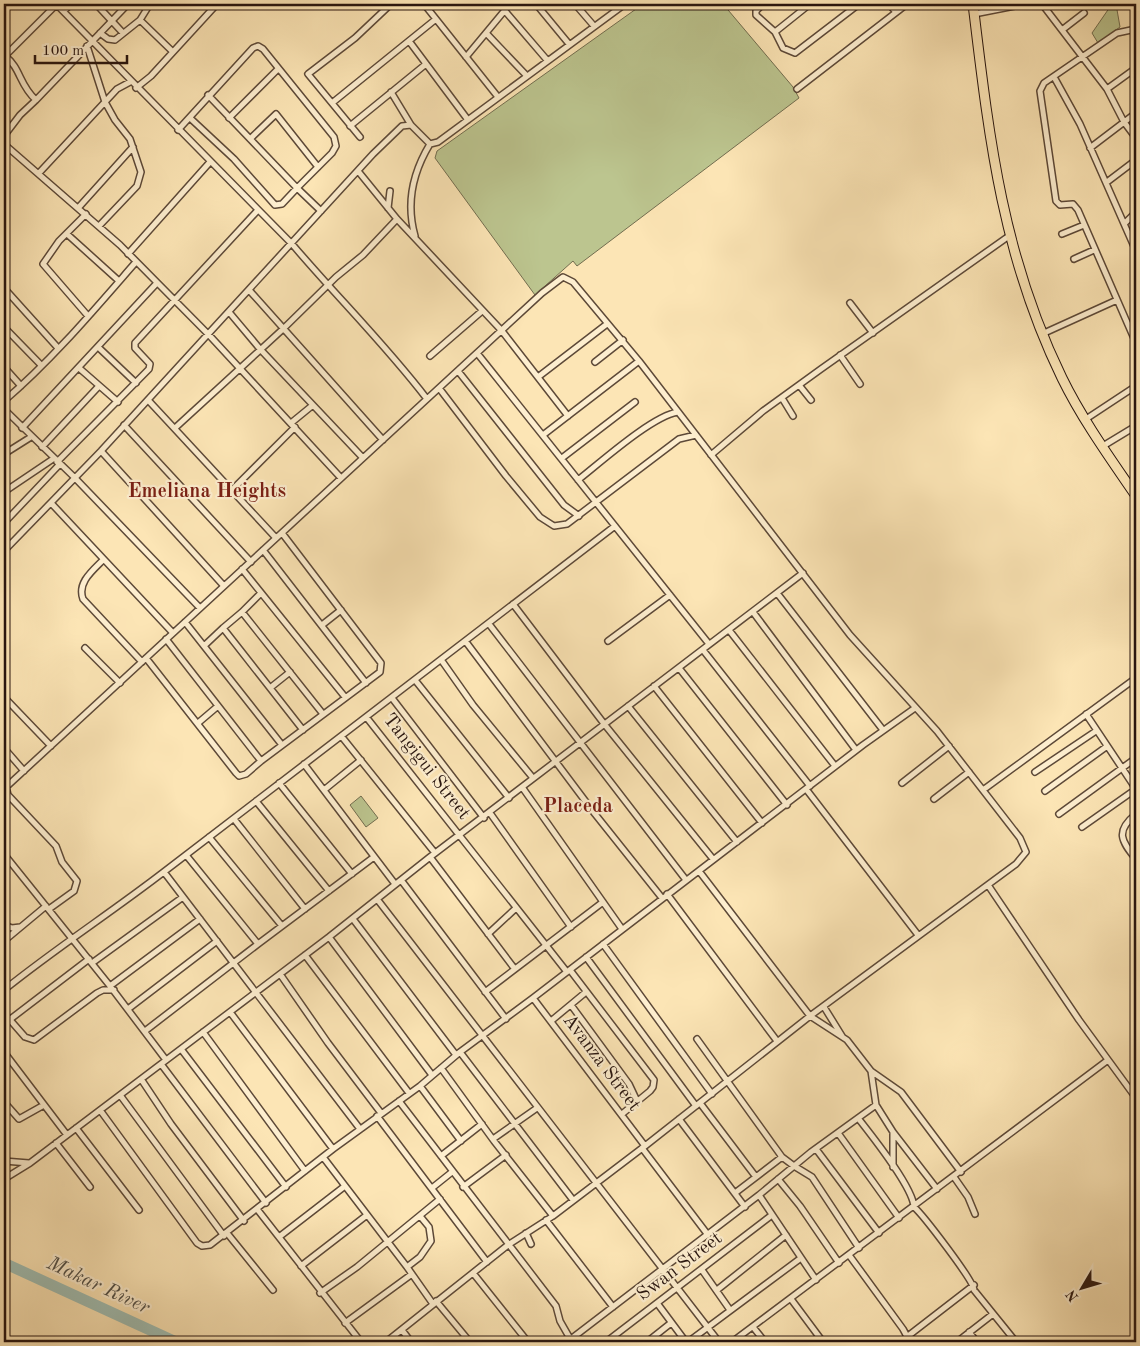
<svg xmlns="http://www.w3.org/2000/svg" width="1140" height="1346" font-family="'Old Standard TT',serif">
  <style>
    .green { fill: #bcc58f; stroke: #726d4f }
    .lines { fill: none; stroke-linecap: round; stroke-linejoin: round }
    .river { stroke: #a0beb3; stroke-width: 11 }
    .street-casing { stroke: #5d4938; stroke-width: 8 }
    .primary-casing { stroke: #28150f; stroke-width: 11 }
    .street { stroke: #fdeecf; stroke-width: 5 }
    .primary { stroke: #fce5b5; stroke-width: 9 }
    .labels { text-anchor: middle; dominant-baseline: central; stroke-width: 4.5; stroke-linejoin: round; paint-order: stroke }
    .street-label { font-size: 19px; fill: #28150f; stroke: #fdeecf }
    .neighbourhood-label { font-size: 20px; font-weight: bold; fill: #7a1f14; stroke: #fdeecf }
    .water-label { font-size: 20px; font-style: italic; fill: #525048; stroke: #fdeecf }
  </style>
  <rect width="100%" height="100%" fill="#fce5b5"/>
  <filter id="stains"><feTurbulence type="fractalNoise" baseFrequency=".004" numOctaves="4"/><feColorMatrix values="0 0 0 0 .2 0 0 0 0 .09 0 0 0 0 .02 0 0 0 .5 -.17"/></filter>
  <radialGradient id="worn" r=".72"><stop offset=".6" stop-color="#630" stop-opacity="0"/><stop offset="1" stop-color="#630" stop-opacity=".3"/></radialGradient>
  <!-- green -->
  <path class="green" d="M643,4H723L793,87L799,98L577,266L573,261L535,295L435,158L437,151Z
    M1112,4H1116L1120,27L1098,43L1092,33Z
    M361,796L378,818L366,827L350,805Z"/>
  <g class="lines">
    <!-- river -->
    <path class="river" d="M4,1263L176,1342"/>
    <!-- street casing -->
    <g class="street-casing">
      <path id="street" d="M56,4L292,244C336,296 385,344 427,399
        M96,4L123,33
        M424,4L498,97
        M536,4L569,44
        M575,4L594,26
        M763,4L756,11V15L775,32L783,48L795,53L859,4
        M889,4L896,12
        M1042,4L1107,89L1124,122L1136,138
        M64,11L71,4
        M505,11L547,60
        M974,14L1025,4
        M140,20L150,4
        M1062,30L1084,13
        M775,32L810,4
        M100,33L108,39L115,40L140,20L173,52
        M487,34L526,75
        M1136,35L1131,30L1117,33L1044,83L1040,91L1056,201L1060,205L1073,204L1078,210L1136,343
        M409,41L468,120
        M87,46L105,102L115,120L130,139L141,172L137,186L99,226
        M466,57L510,4
        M1054,77L1080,124L1136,251
        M136,88L151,76L217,4
        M797,89L907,4
        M1107,89L1136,68
        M391,92L411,125L430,144L438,142L625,4
        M36,100L128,4
        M332,103L436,19
        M190,118L234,159L275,205L282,204L297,188L321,211
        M229,118L277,70
        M350,126L426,64
        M178,130L253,48L258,46L263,49L334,137L336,146L332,153L297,188L208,95
        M4,136L20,115L36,100C19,85 21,68 5,56L57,4
        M360,137L308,74L355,38L391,4
        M250,139L276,114L318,167
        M4,144L120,245L209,335L341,478
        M1090,148L1136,113
        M358,171L397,219L502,331L568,416
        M39,173L117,89L130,82
        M1107,182L1136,160
        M79,207L133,147
        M388,208L390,191
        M86,214L59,241L43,264L88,316
        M1125,223L1136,212
        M67,234L119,281
        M1062,234L1084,225
        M415,236C406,204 413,172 430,144
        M128,254L210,162
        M1074,259L1094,250
        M4,288L58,348
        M249,290L383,440
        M850,303L873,333
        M229,312L260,349L363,458
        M4,327L41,365
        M1042,334L1117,300
        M98,347L136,383
        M477,353L709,644
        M840,355L860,384
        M430,356L482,311
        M595,362L623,340
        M4,367L21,386
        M79,368L118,402
        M458,371L564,505L579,516
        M538,377L607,324
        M799,385L811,400
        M439,388L506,476L540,517L554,526L567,524L679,439L696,435
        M782,398L793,416
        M148,400L276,538
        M4,401C52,360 94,310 135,263
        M4,409L74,477L200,608
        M1086,419L1136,386
        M291,423L313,405
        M124,425L251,562
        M22,428L156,284
        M175,428L283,329L336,277L363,255L397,219
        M543,435L639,361
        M1103,446L1136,426
        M42,447L99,386
        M101,451L224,586
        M4,454L31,437
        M711,455L763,411L821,369L1009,236
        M562,458L635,402
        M57,462L149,369L150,364L135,348V343L258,210
        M578,480C601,462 652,416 678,412
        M232,490L295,427
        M4,492L53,459
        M51,503L173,633
        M4,523L59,465
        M263,550L366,683
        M4,551L101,451L373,154L402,126L411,125
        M103,560C92,571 77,583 83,599L142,662
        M242,569L345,697
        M777,593L883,730
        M513,604L605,725L713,859
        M242,612L261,593
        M753,612L856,750
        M185,622L282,745
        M489,624L686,880
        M322,625L341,610
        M223,628L242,612L323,714
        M729,630L835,766
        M166,639L261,761L380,672L381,663L282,533
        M608,641L670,595
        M466,642L595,814L662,898
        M205,645L223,628L303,730
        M85,648L120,683
        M703,650L810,786
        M146,658L236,773L239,776L246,774L261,761
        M442,661L473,705L533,778
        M679,668L787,805
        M415,680L509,798
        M654,686L762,823
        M270,688L290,672
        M4,697L51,746
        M392,698L484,818
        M628,706L737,842
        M1086,714L1136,789
        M367,718L567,972
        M198,723L218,706
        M342,737L435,853
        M4,748L24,771
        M304,764L395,884
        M1035,772L1096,731
        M279,783L352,874
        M902,783L949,746
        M6,787L8,795L56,846L62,862L77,881L74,891L49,909
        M522,787L622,929
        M4,789L542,293L563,277L573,282L639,361L850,635L937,731L1020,838L1026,852L1016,864L810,1016L645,1146L553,1216L508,1245L386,1342
        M806,789L918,935
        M324,790L361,760
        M983,790L1136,678
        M1045,791L1106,747
        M934,799L969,772
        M256,801L329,891
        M490,813L571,927
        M1059,814L1136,758
        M1136,814C1115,831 1121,841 1136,859
        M234,819L305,909
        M1082,827L1136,789
        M209,837L282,926
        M4,854L110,986L166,1060
        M430,857L514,968
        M699,871L810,1016L847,1040L871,1071L876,1105L893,1132V1167
        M164,872L360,1129
        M401,880L506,1019
        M988,885L1079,1020L1136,1098
        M667,894L777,1041
        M377,899L719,1342
        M353,919L456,1055
        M4,925L12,928L20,927
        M488,934L515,909
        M329,937L432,1075
        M4,941L46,906
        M258,944L374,857
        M603,944L712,1094
        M305,955L409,1093
        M586,957L696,1106
        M92,963L183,897
        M570,970L654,1080L653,1087L650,1091L622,1114
        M280,974L328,1043L381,1113
        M110,986L200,919
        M4,990C56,948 112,912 165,871C315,756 465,641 615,526
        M485,992L603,902
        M533,998L645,1146
        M571,1005L629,1084L637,1101
        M824,1007L842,1036
        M128,1009L217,941
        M230,1012L333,1149
        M4,1013L25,1037L34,1040L97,993L103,990H114
        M551,1021L586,992
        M4,1024L89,959
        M145,1031L258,944L186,855
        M203,1032L305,1171
        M697,1039L782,1157L794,1166L812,1177L859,1248
        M181,1049L286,1187
        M4,1052L67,1135
        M460,1052L573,1200
        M161,1064L266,1203
        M441,1068L494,1141L553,1216
        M871,1071L901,1092L961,1172
        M141,1079L171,1124L244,1221
        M420,1086L461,1141
        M120,1095L224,1236
        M399,1101L556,1306L560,1321L572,1342
        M4,1102L19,1119L44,1105
        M700,1103L756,1177L735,1193
        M100,1110L197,1243L202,1246L210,1245L333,1149L420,1086L460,1052L533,998L863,745L915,708
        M377,1116L487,1262
        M858,1118C872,1136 913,1187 914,1207C923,1215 974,1281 974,1290L1016,1342
        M679,1119L745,1207
        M76,1128L139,1210
        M893,1132L937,1189
        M838,1133L899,1218
        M493,1139L537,1108
        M56,1143L90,1187
        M642,1148L708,1235
        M816,1149L879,1233
        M441,1156L482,1124
        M323,1157L407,1267L433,1304
        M4,1161L29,1163
        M756,1177L782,1157
        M954,1177L968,1197L975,1214
        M4,1179L30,1163L329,937L430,857L803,573
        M778,1179L800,1206L839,1263
        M463,1187L506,1155
        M432,1188L452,1172
        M759,1195L811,1152L876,1105
        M257,1209L361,1342
        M546,1220L613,1307
        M227,1233L273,1290
        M526,1233L531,1244
        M279,1237L345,1186
        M849,1255L903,1329L910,1342
        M301,1266L367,1215
        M407,1267L420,1257L431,1241L429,1227L420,1216
        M702,1270L730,1310
        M473,1273L528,1342
        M717,1290L786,1235
        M320,1293L357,1267L440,1199
        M791,1299L823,1342
        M436,1301L470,1342
        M657,1303L686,1342
        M345,1323L412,1274
        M753,1327L765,1342
        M402,1330L411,1342
        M969,1332L977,1342
        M908,1336L974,1285
        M567,1342L759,1195L816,1280
        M606,1342L772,1215
        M647,1342L671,1323
        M688,1342L801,1258
        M732,1342L1108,1060
        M957,1342L993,1314
        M1135,1342L1136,1341"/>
    </g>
    <!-- primary casing -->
    <g class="primary-casing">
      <path id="primary" d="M973,4C989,137 1002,255 1062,378C1082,419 1110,458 1136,496"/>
    </g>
    <!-- street -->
    <use href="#street" class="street"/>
    <!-- primary -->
    <use href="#primary" class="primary"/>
  </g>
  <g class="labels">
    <!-- street labels -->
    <g class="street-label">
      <text transform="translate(426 767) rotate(52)">Tangigui Street</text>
      <text transform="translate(601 1063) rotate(53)">Avanza Street</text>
      <text transform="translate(680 1267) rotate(-37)">Swan Street</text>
    </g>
    <!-- neighbourhood labels -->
    <g class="neighbourhood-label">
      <text x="207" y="492">Emeliana Heights</text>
      <text x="578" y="807">Placeda</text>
    </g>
    <!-- water labels -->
    <g class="water-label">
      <text transform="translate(98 1286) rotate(25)">Makar River</text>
    </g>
  </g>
  <!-- margin -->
  <rect width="1140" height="1346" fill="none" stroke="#fce5b5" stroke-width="20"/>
  <rect x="5" y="5" width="1130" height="1336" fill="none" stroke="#28150f" stroke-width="2.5"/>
  <rect x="10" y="10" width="1120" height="1326" fill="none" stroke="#28150f"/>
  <!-- north arrow -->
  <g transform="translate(1082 1288) rotate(232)" stroke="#fdeecf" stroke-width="4" paint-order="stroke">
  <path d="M0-4L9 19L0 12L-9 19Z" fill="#28150f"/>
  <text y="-8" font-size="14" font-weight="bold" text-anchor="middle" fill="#28150f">N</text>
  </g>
  <!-- scale -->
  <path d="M35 55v8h92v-8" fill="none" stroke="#28150f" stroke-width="2.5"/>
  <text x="42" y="55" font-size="15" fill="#28150f" stroke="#fdeecf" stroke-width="4" paint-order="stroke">100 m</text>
  <rect width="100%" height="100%" filter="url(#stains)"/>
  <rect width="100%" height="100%" fill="url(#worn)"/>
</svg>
